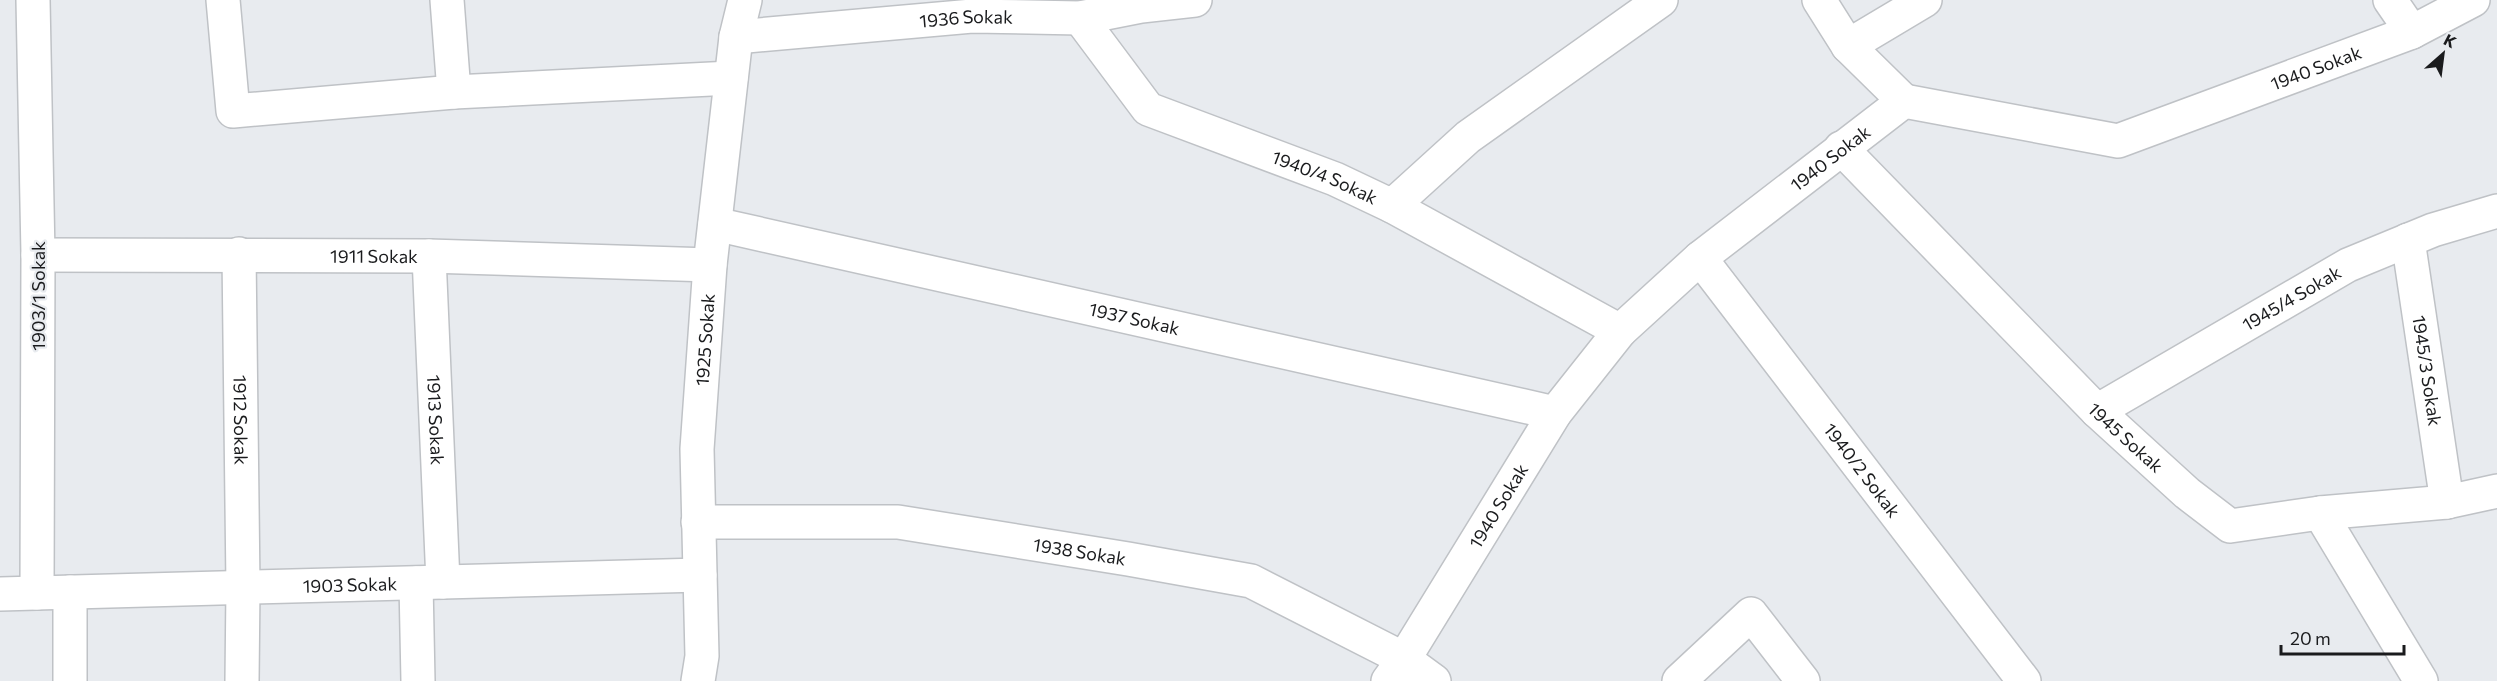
<svg xmlns="http://www.w3.org/2000/svg" width="2497" height="681" font-family="Commissioner,sans-serif">
  <style>
    .lines { fill: none; stroke-linecap: round; stroke-linejoin: round }
    .minor-casing { stroke: #bfc2c6; stroke-width: 36 }
    .tertiary-casing { stroke: #bfc2c6; stroke-width: 36 }
    .minor { stroke: #fff; stroke-width: 33 }
    .tertiary { stroke: #fff; stroke-width: 33 }
    .labels { text-anchor: middle; dominant-baseline: central; stroke-width: 4.5; stroke-linejoin: round; paint-order: stroke }
    .street-label { font-size: 18px; fill: #1a1b1d; stroke: #e8ebef }
  </style>
  <rect width="100%" height="100%" fill="#e8ebef"/>
  <g class="lines">
    <!-- minor casing -->
    <g class="minor-casing">
      <g id="minor">
        <path d="M33,0L38,255L37,593"/>
        <path d="M223,0L233,111L454,92L731,78"/>
        <path d="M447,0L454,92"/>
        <path d="M1819,0L1848,46L1904,101"/>
        <path d="M2390,0L2412,32"/>
        <path id="s1" d="M1080,18L1148,109L1335,179L1392,206L1468,137L1661,0"/>
        <path id="s2" d="M736,37L972,16L1080,18L1141,6L1195,0"/>
        <path d="M1848,46L1925,0"/>
        <path id="s3" d="M1841,148L2097,411L2187,493L2230,526L2320,513L2447,502L2497,491"/>
        <path d="M1392,206L1620,331"/>
        <path id="s4" d="M715,224L1555,413"/>
        <path id="s5" d="M2408,240L2447,502"/>
        <path id="s6" d="M239,254L243,587L242,681"/>
        <path id="s7" d="M38,255L429,256L710,265"/>
        <path id="s8" d="M429,256L443,582"/>
        <path id="s9" d="M1700,258L2024,681"/>
        <path id="s10" d="M2097,411L2348,265L2433,230L2497,211"/>
        <path d="M2320,513L2421,681"/>
        <path id="s11" d="M698,522H898L1128,559L1251,581L1404,659L1434,681"/>
        <path d="M416,583L418,681"/>
        <path d="M70,592V681"/>
        <path id="s12" d="M0,594L700,575"/>
        <path id="s13" d="M1388,681L1404,659L1555,413L1620,331L1700,258L1904,101L2118,141L2412,32L2473,0"/>
        <path d="M1679,681L1751,614L1803,681"/>
      </g>
    </g>
    <!-- tertiary casing -->
    <g class="tertiary-casing">
      <g id="tertiary">
        <path id="s14" d="M698,681L702,656L697,449L710,265L736,37L745,0"/>
      </g>
    </g>
    <!-- minor -->
    <use href="#minor" class="minor"/>
    <!-- tertiary -->
    <use href="#tertiary" class="tertiary"/>
  </g>
  <g class="labels">
    <!-- street labels -->
    <g class="street-label">
      <text stroke="none"><textPath href="#s2" startOffset="231">1936 Sokak</textPath></text>
      <text stroke="none"><textPath href="#s13" startOffset="1215">1940 Sokak</textPath></text>
      <text stroke="none"><textPath href="#s13" startOffset="693">1940 Sokak</textPath></text>
      <text stroke="none"><textPath href="#s1" startOffset="303">1940/4 Sokak</textPath></text>
      <text stroke="none"><textPath href="#s7" startOffset="336">1911 Sokak</textPath></text>
      <text transform="translate(38 296) rotate(-90)">1903/1 Sokak</text>
      <text stroke="none"><textPath href="#s10" startOffset="225">1945/4 Sokak</textPath></text>
      <text stroke="none"><textPath href="#s4" startOffset="430">1937 Sokak</textPath></text>
      <text stroke="none"><textPath href="#s14" startOffset="342">1925 Sokak</textPath></text>
      <text stroke="none"><textPath href="#s5" startOffset="132">1945/3 Sokak</textPath></text>
      <text stroke="none"><textPath href="#s8" startOffset="164">1913 Sokak</textPath></text>
      <text stroke="none"><textPath href="#s6" startOffset="166">1912 Sokak</textPath></text>
      <text stroke="none"><textPath href="#s3" startOffset="406">1945 Sokak</textPath></text>
      <text stroke="none"><textPath href="#s9" startOffset="267">1940/2 Sokak</textPath></text>
      <text stroke="none"><textPath href="#s13" startOffset="207">1940 Sokak</textPath></text>
      <text stroke="none"><textPath href="#s11" startOffset="384">1938 Sokak</textPath></text>
      <text stroke="none"><textPath href="#s12" startOffset="350">1903 Sokak</textPath></text>
    </g>
  </g>
  <!-- north arrow -->
  <g transform="translate(2443 54) rotate(28)" stroke="#e8ebef" stroke-width="4.5" paint-order="stroke">
  <path d="M0-4.5L10 22L0 15L-10 22Z" fill="#1a1b1d"/>
  <text y="-9" font-size="16" font-weight="bold" text-anchor="middle" fill="#1a1b1d">K</text>
  </g>
  <!-- scale -->
  <path d="M2281 645v9h123v-9" fill="none" stroke="#1a1b1d" stroke-width="3"/>
  <text x="2290" y="645" font-size="18" fill="#1a1b1d" stroke="#e8ebef" stroke-width="4.5" paint-order="stroke">20 m</text>
</svg>
